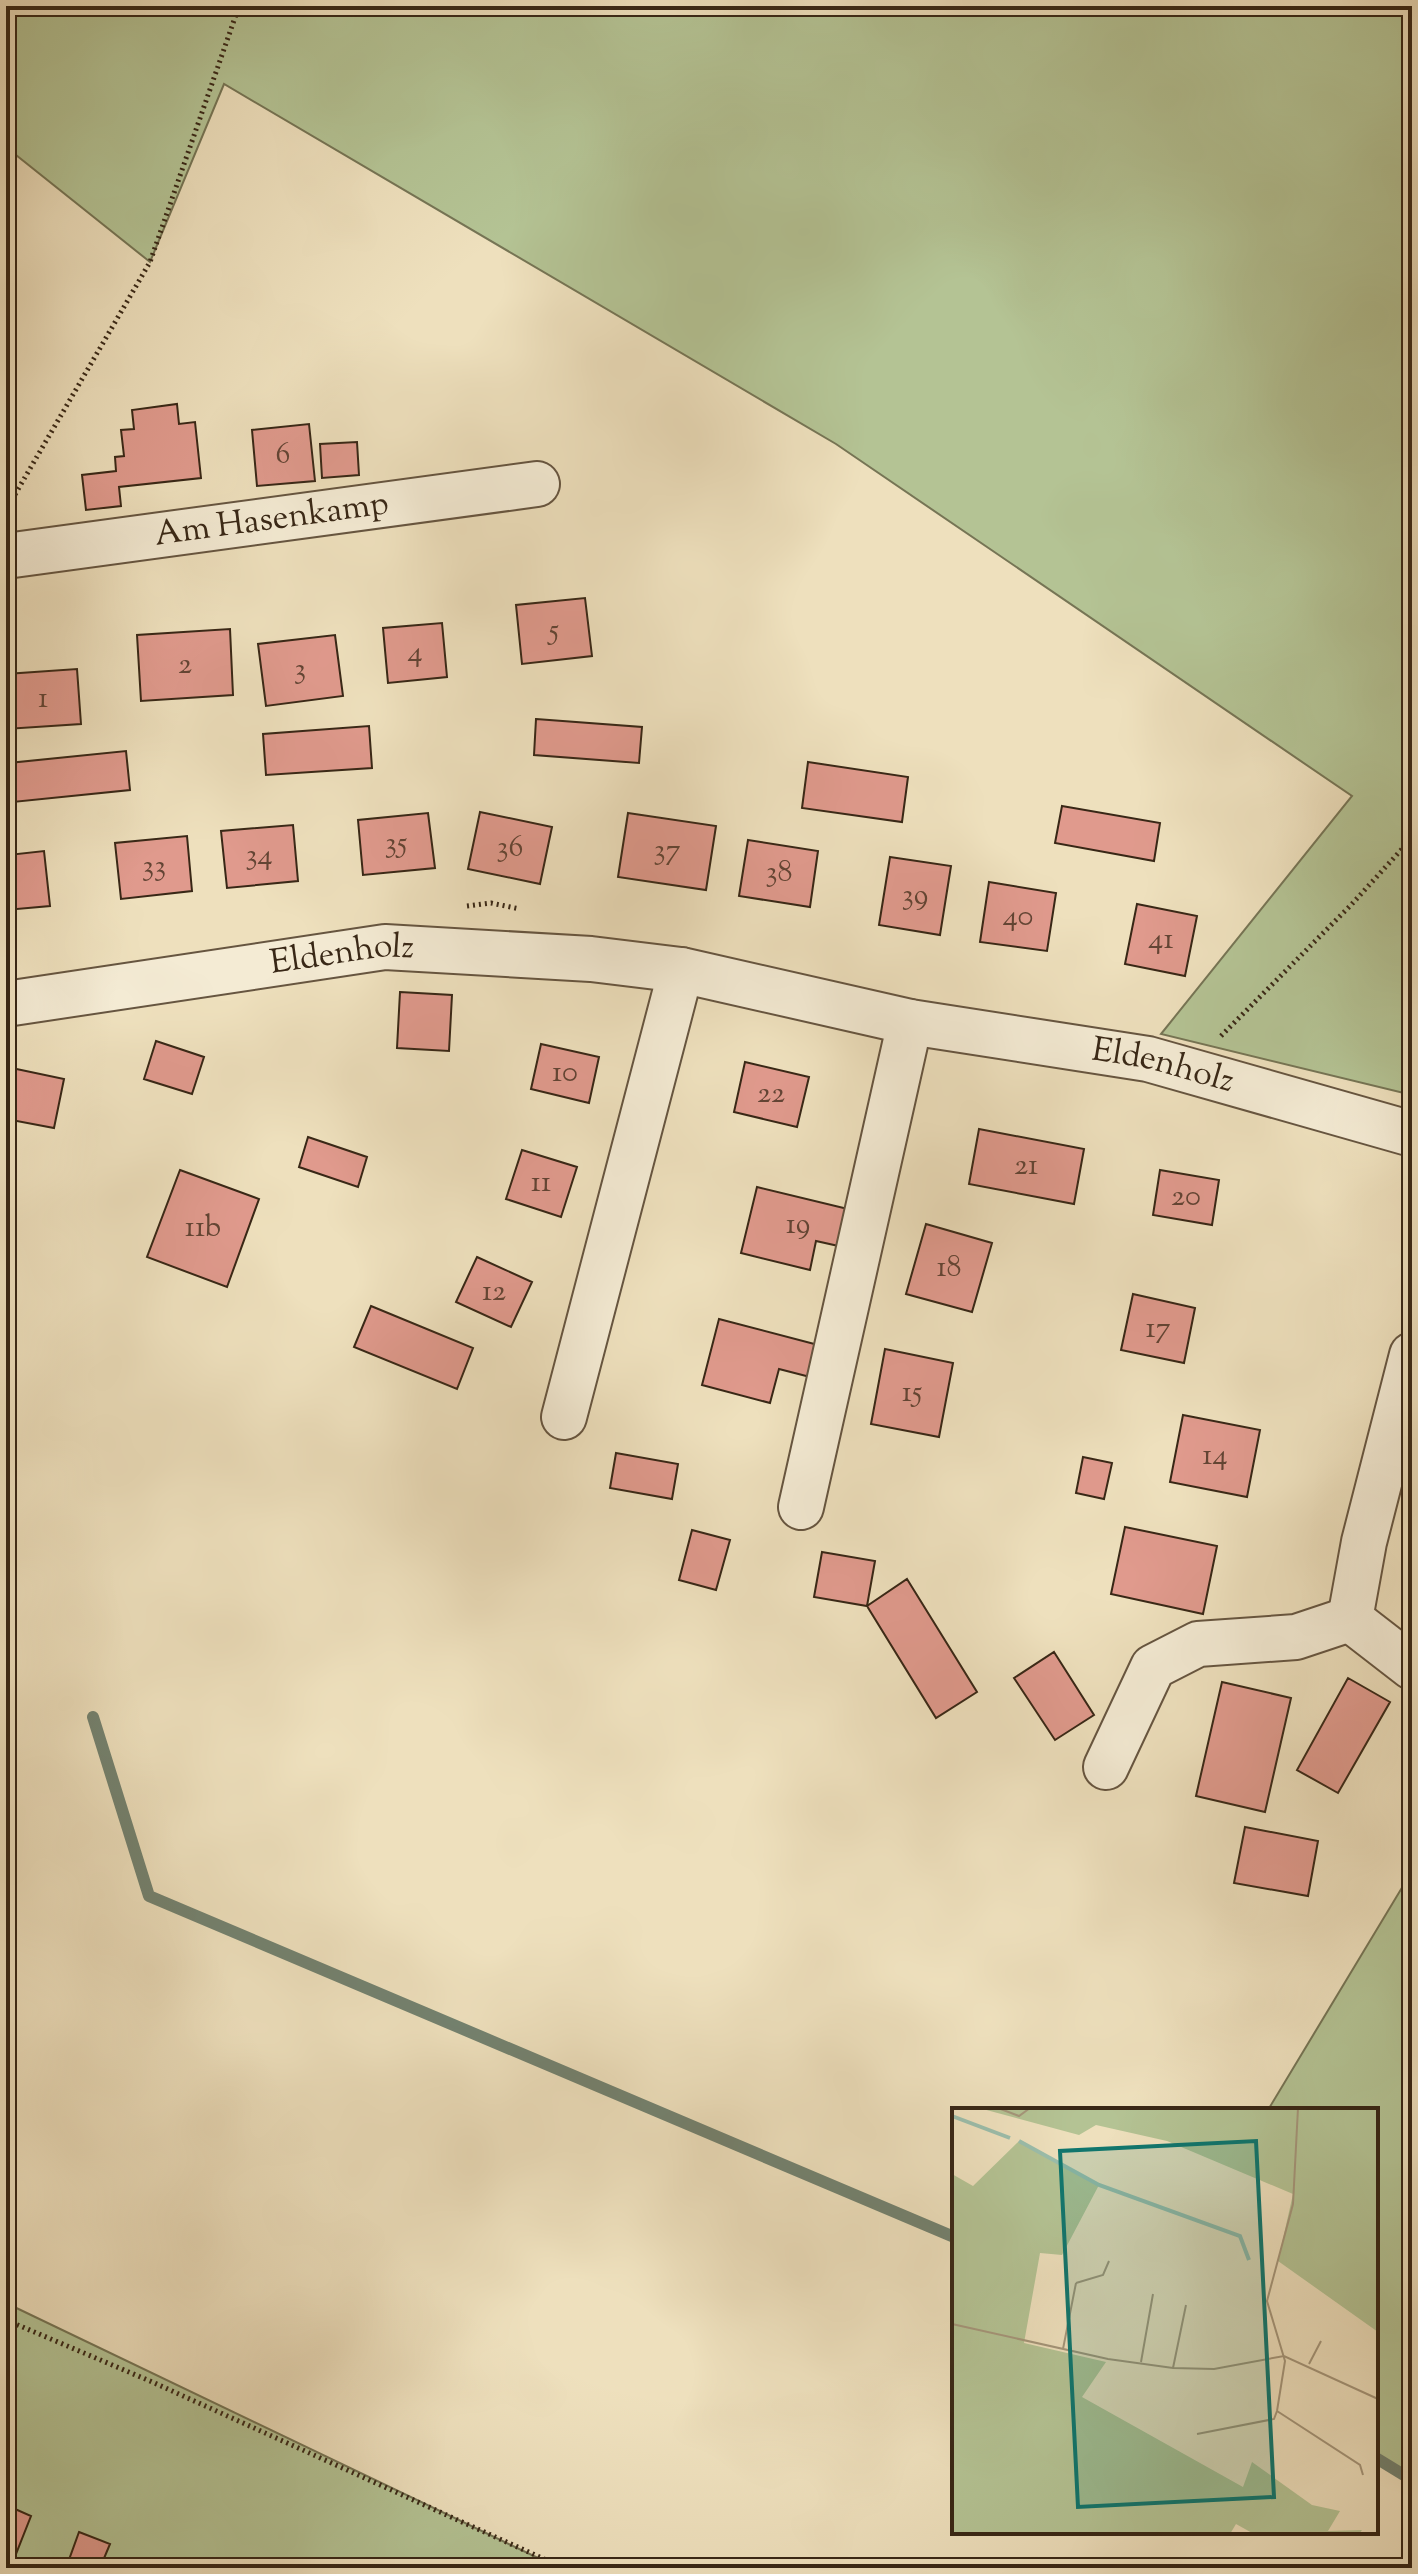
<svg xmlns="http://www.w3.org/2000/svg" width="1418" height="2574" font-family="'Sorts Mill Goudy',serif">
  <style>
    .green { fill: #b4c394; stroke: #767555; stroke-width: 2 }
    .lines { fill: none; stroke-linecap: round; stroke-linejoin: round }
    .stream { stroke: #738270; stroke-width: 12 }
    .building { fill: #e09a8d; stroke: #382716; stroke-width: 2 }
    .minor-casing { stroke: #665540; stroke-width: 48 }
    .path { stroke: #382716; stroke-width: 5; stroke-dasharray: 2 4; stroke-linecap: butt }
    .minor { stroke: #f4ebd4; stroke-width: 44 }
    .labels { text-anchor: middle; dominant-baseline: central; stroke-width: 6; stroke-linejoin: round; paint-order: stroke }
    .number-label { font-size: 30px; fill: #624434 }
    .street-label { font-size: 34px; fill: #382716; stroke: #f4ebd4 }
    .inset-river { fill: none; stroke: #9bbeac; stroke-width: 4 }
    .inset-road { fill: none; stroke: #a5967a; stroke-width: 2 }
    .view { fill: #0f766e; fill-opacity: 0.15; stroke: #0f766e; stroke-width: 4 }
    .inset-edge { fill: none; stroke: #382716; stroke-width: 4 }
  </style>
  <rect width="100%" height="100%" fill="#eee0bd"/>
  <filter id="stains"><feTurbulence type="fractalNoise" baseFrequency=".0025" numOctaves="4"/><feColorMatrix values="0 0 0 0 .2 0 0 0 0 .09 0 0 0 0 .02 0 0 0 .5 -.17"/></filter>
  <radialGradient id="worn" r=".72"><stop offset=".6" stop-color="#630" stop-opacity="0"/><stop offset="1" stop-color="#630" stop-opacity=".3"/></radialGradient>
  <!-- green -->
  <path class="green" d="M6,6H1412V1095L1161,1034L1352,796L836,444L224,84L150,262L6,147Z
    M1412,1871V2480L1376,2458V2110H1268Z
    M6,2303L559,2568H6Z"/>
  <g class="lines">
    <!-- stream -->
    <path class="stream" d="M93,1717L149,1896L954,2237
      M1376,2458L1412,2480"/>
  </g>
  <!-- building -->
  <path class="building" d="M177,404L179,424L195,422L201,478L119,487L121,506L86,510L82,475L116,471L115,457L124,456L121,430L134,429L132,410Z
    M309,424L315,481L257,486L252,430Z
    M357,442L359,475L322,478L320,444Z
    M585,598L592,656L522,664L516,605Z
    M442,623L447,677L388,683L383,628Z
    M230,629L233,695L141,701L137,635Z
    M335,635L343,696L266,706L258,644Z
    M77,669L81,724L6,729V674Z
    M536,719L642,727L639,763L534,755Z
    M369,726L372,768L266,775L263,734Z
    M126,751L130,790L13,802L9,763Z
    M808,762L908,777L902,822L802,808Z
    M1062,806L1160,823L1154,861L1055,843Z
    M480,812L552,827L540,884L468,869Z
    M428,813L435,868L363,875L358,820Z
    M628,813L716,826L706,890L618,877Z
    M293,825L298,881L227,888L221,831Z
    M6,831L9,855L44,851L50,906L6,910Z
    M187,836L192,891L121,899L115,843Z
    M748,840L818,851L810,907L739,896Z
    M890,857L951,866L940,935L879,925Z
    M989,882L1056,893L1047,951L980,942Z
    M1137,904L1197,916L1185,976L1125,964Z
    M400,992L452,995L449,1051L397,1048Z
    M156,1041L204,1057L192,1094L144,1079Z
    M541,1044L599,1057L589,1103L531,1089Z
    M745,1062L809,1077L797,1127L734,1112Z
    M7,1067L64,1079L54,1128L6,1119Z
    M979,1129L1084,1149L1074,1204L969,1184Z
    M308,1137L367,1157L358,1187L299,1167Z
    M522,1150L577,1167L561,1217L506,1199Z
    M180,1170L259,1199L227,1287L147,1257Z
    M1160,1170L1219,1180L1212,1225L1153,1215Z
    M757,1187L852,1210L843,1247L816,1241L810,1270L741,1253Z
    M926,1224L992,1243L972,1312L906,1294Z
    M477,1257L532,1282L511,1327L456,1302Z
    M1133,1294L1195,1308L1184,1363L1121,1350Z
    M371,1306L473,1348L457,1389L354,1347Z
    M719,1319L822,1346L814,1378L779,1369L770,1403L702,1385Z
    M885,1349L953,1363L939,1437L871,1424Z
    M1183,1415L1260,1430L1247,1497L1170,1482Z
    M616,1453L678,1464L672,1499L610,1488Z
    M1083,1457L1112,1463L1104,1499L1076,1493Z
    M1125,1527L1217,1546L1203,1614L1111,1594Z
    M692,1530L730,1540L716,1590L679,1580Z
    M822,1552L875,1561L867,1606L814,1597Z
    M907,1579L977,1692L936,1718L867,1606Z
    M1054,1652L1094,1715L1055,1740L1014,1678Z
    M1348,1678L1390,1702L1338,1793L1297,1770Z
    M1222,1682L1291,1698L1265,1812L1196,1796Z
    M1245,1827L1318,1841L1308,1896L1234,1883Z
    M6,2505L31,2516L14,2559L6,2555Z
    M79,2532L110,2544L100,2568H66Z"/>
  <g class="lines">
    <!-- minor casing -->
    <g class="minor-casing">
      <g id="minor">
        <path id="s1" d="M6,556L537,484"/>
        <path id="s2" d="M6,1004L385,947L591,959L681,970L910,1022L1148,1059L1412,1134"/>
        <path d="M564,1417L681,970"/>
        <path d="M801,1507L910,1022"/>
        <path d="M1350,1619L1364,1542L1412,1355"/>
        <path d="M1350,1619L1412,1667"/>
        <path d="M1106,1767L1153,1667L1198,1644L1296,1637L1350,1619"/>
      </g>
    </g>
    <!-- path -->
    <path class="path" d="M6,510L150,262L239,6
      M467,906L491,903L520,909
      M1221,1036L1351,905L1412,838
      M6,2320L150,2381L564,2568"/>
    <!-- minor -->
    <use href="#minor" class="minor"/>
  </g>
  <g class="labels">
    <!-- number labels -->
    <g class="number-label">
      <text x="283" y="455">6</text>
      <text x="554" y="631">5</text>
      <text x="415" y="653">4</text>
      <text x="185" y="665">2</text>
      <text x="300" y="670">3</text>
      <text x="43" y="699">1</text>
      <text x="396" y="844">35</text>
      <text x="510" y="848">36</text>
      <text x="667" y="851">37</text>
      <text x="259" y="856">34</text>
      <text x="154" y="867">33</text>
      <text x="779" y="873">38</text>
      <text x="915" y="896">39</text>
      <text x="1018" y="917">40</text>
      <text x="1161" y="940">41</text>
      <text x="565" y="1073">10</text>
      <text x="771" y="1094">22</text>
      <text x="1026" y="1166">21</text>
      <text x="541" y="1183">11</text>
      <text x="1186" y="1197">20</text>
      <text x="798" y="1225">19</text>
      <text x="203" y="1228">11b</text>
      <text x="949" y="1268">18</text>
      <text x="494" y="1292">12</text>
      <text x="1158" y="1329">17</text>
      <text x="912" y="1393">15</text>
      <text x="1215" y="1456">14</text>
    </g>
    <!-- street labels -->
    <g class="street-label">
      <text stroke="none"><textPath href="#s1" startOffset="268">Am Hasenkamp</textPath></text>
      <text stroke="none"><textPath href="#s2" startOffset="340">Eldenholz</textPath></text>
      <text stroke="none"><textPath href="#s2" startOffset="1172">Eldenholz</textPath></text>
    </g>
  </g>
  <!-- overview -->
  <g transform="translate(952 2108)">
    <rect width="426" height="426" fill="#eee0bd"/>
    <path d="M27,0H426V224L326,153L341,86L215,33L144,17L127,27ZM67,33L147,77L110,147L88,145L72,235L154,254L130,289L291,379L300,354L360,397L388,403L376,423L410,422L407,426H302L284,416L278,426H0V66L21,78Z" fill="#b4c394"/>
    <path class="inset-river" d="M0,8L58,30M67,33L147,77L288,128L297,152"/>
    <path class="inset-road" d="M46,0L67,8L78,0M124,175L151,167L157,153M0,216L156,251L221,260L262,261L332,248L426,291M111,241L124,175M189,254L201,186M357,256L369,233M221,260L234,197M325,303L408,357L411,367M245,326L322,311L325,303L333,253L315,193L341,96L346,0"/>
    <path class="view" d="M304,33L322,389L126,399L108,43Z"/>
    <rect width="426" height="426" class="inset-edge"/>
  </g>
  <!-- margin -->
  <rect width="1418" height="2574" fill="none" stroke="#eee0bd" stroke-width="32"/>
  <rect x="8" y="8" width="1402" height="2558" fill="none" stroke="#382716" stroke-width="4"/>
  <rect x="16" y="16" width="1386" height="2542" fill="none" stroke="#382716" stroke-width="2"/>
  <rect width="100%" height="100%" filter="url(#stains)"/>
  <rect width="100%" height="100%" fill="url(#worn)"/>
</svg>
